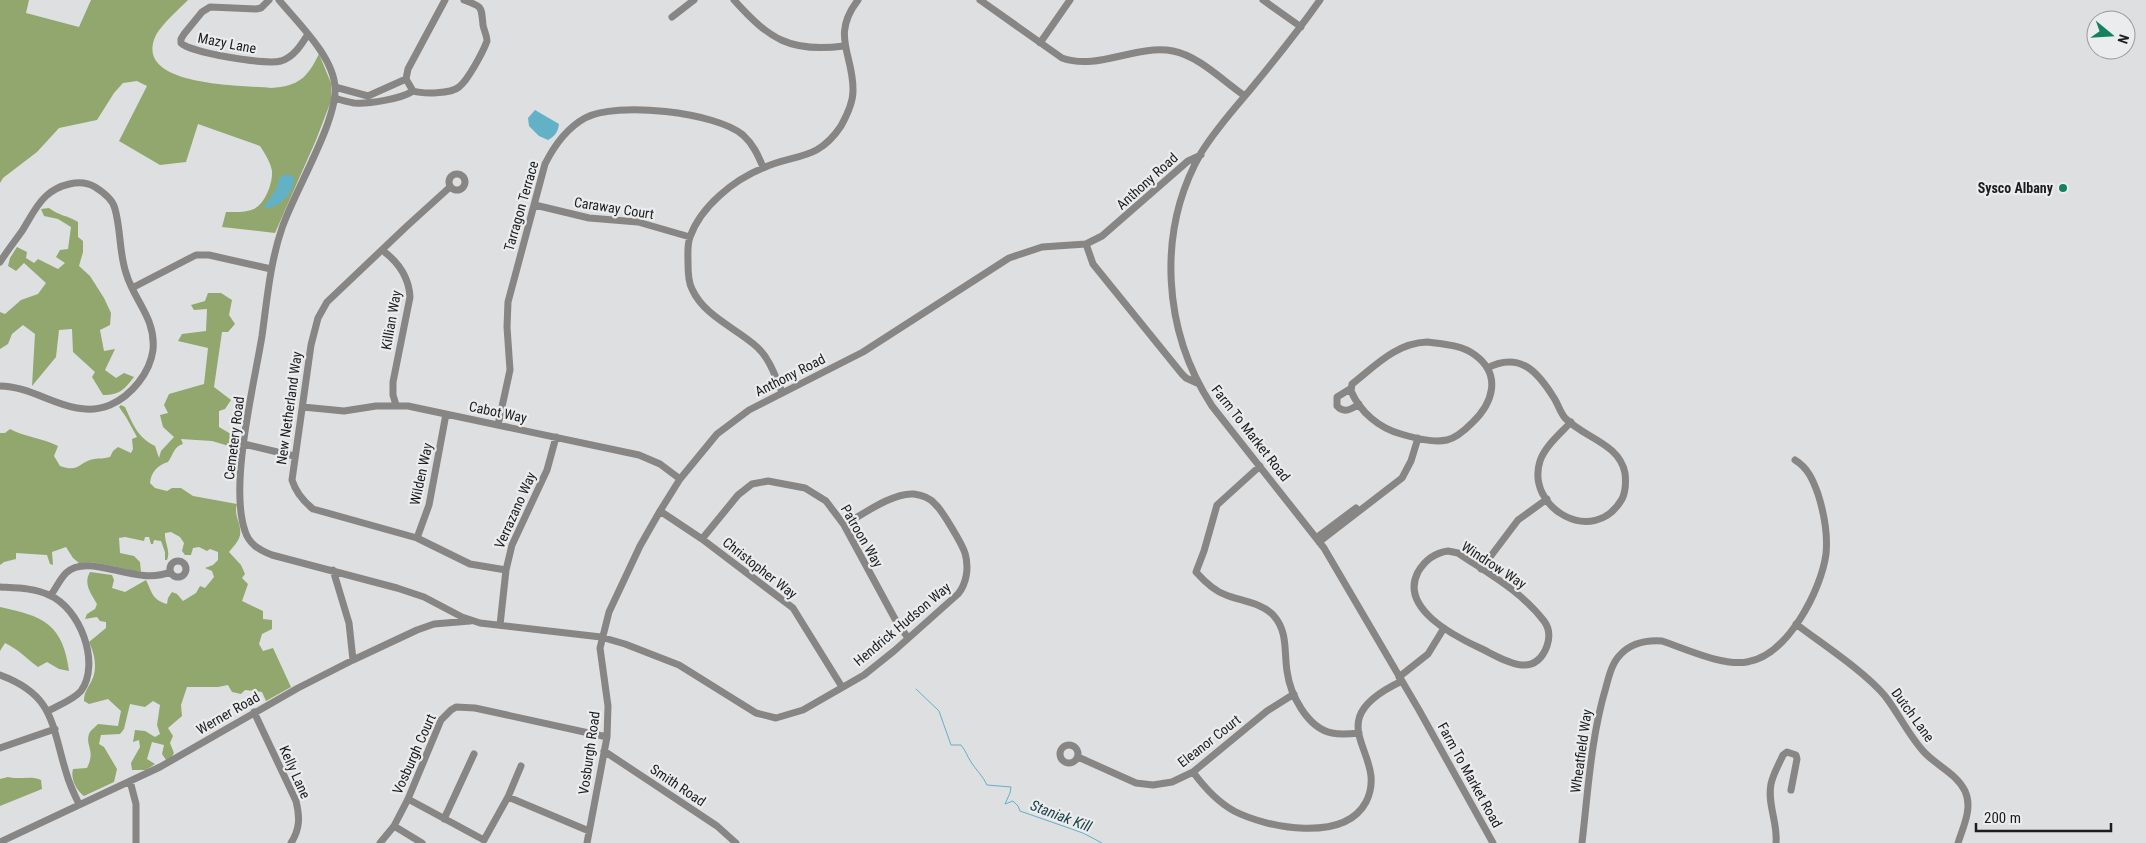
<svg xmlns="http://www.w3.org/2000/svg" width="2146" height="843" font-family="'Roboto Condensed',sans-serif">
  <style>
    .forest { fill: #91a76d }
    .water { fill: #62b1c6 }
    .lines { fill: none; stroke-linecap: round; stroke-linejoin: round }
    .stream { stroke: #62b1c6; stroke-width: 1 }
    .minor { stroke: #878685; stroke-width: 7 }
    .poi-dot { fill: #13825f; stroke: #ebecee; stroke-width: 2 }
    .labels { text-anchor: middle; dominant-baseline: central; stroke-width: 4.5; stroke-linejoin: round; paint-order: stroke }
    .street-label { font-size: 14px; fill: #1d1d1e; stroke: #ebecee }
    .poi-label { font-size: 14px; font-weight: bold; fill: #1d1d1e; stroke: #ebecee; text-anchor: end }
    .water-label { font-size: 15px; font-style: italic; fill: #1d424c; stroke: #ebecee }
  </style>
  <rect width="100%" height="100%" fill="#dedfe1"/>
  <!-- forest -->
  <path class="forest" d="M0,0H29L26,13L79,27L91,0H188C179,9 162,24 156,35C131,87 243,85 271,88C299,86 307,78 319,54L331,83V101L316,140L275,233L222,227L226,212C234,212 245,213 254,209C265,204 273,183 272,171C271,163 264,152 260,146L198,124L186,162L160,165L119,141L147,86L137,81L123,83L114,93L97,120L59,128L37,152L3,178L0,183Z
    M49,208C59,216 67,215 78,222V237L83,241V252L79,266L90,276L104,298L111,313L110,325L100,330L104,351L115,349L105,370L116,378L124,373L134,377C124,390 119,395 103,395L92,377L95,372L73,352L72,329L59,330L56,357L32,386L35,334L23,325L12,334L8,344L0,349V312L5,314L21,300L38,294L46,283L24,263L16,271L8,266L10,258L17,247L27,252L26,258L34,263L38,259L58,269L65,263L56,257L60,250L68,249L71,227L58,219L44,216L41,209Z
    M208,293H221L232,300L229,315L235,324L228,332H222L214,387L231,400L225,409L219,411V427L241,440L239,449L212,441L181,439L183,444C173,447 174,454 168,462C158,465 151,472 150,483L155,488L167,491L172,488H181L193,496L237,504C233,516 242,523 240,535C239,541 233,547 229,552L241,565L245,574L242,578L248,584L242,601L263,611V619L272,620V629L262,634L259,644L263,651L273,648L291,687L266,701L262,692L245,690L241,694L232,692L228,685L218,687H187L181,705L182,716L168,728L173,736L170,743L174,753L171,758L166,760L162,754L164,745L152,742L147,759L155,764L146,770H132L131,763L140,747L139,740L133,742L135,730L145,731L155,737L160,734L157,725L160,705L153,701L145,707L130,704L124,729L120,734L101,735L99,744L104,747L117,769L114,782L84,796C77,791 70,779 73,769L87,768C96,750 85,746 89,734C90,731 95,727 98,724L118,726L121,711L108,699L89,704L84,701C84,693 87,689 91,682C98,669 95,655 89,642L106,628V622L100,621L97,617L85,619L87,614L95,609L97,604C91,593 83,584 90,572L112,575L114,580L112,588L125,592L146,580C152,592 152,600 167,604L168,598L172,592L177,594L183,601L196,593L200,586L205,588L214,577L212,571L205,568L213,565L218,560V552L210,549L207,551L199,547L193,548L191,555H185L182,551L184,543L180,537L171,532L165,533C164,542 171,551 167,560H165V552L161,541L154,540L153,544H151L149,537H145L144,541L125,537L119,538L120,553L134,556L140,562L141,572C120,570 101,560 79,563L73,558L66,547L52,552L53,565L50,564L47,555L16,553V559L4,562L0,565V433H5L10,429C25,437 42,438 58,446L54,456L60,466C80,473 78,462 94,459C100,458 103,459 110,457L113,451L118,447L131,453L133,449L132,439L137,437L126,417L119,407L121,405L125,407C133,424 137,437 155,446L159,458L161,451L174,437L163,427L160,415L168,413L164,405L169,394L204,384L208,348L178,341L182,334L206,331L207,309L194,310L191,305L205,301Z
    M0,607C43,616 63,624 69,671L59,669L47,662L38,667C27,659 18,649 5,643L0,651Z
    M8,777C18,780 32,775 41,780L42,789L0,806V779Z"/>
  <!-- water -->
  <path class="water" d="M535,110L559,124C558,132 555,136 548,140L539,136L529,126L528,118Z
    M287,174L294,177C294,194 281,206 265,209L264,207L277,188L279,178Z"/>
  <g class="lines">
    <!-- stream -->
    <path class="stream" d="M916,689L939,711L951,745H961C966,751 967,756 971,762C976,770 983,776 987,785L1011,787L1010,793L1005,804L1013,801L1018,806L1020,811L1083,833L1102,843"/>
    <!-- minor -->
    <path class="minor" d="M269,0L261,8L256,9L210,7L202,12L184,34L181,39V43C191,53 266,65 281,61C294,57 301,45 308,34
      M279,0C298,23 334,57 335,88C337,122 294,192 282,228C270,263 267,300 262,336C254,385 229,485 245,531C249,544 259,550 272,555L397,588L424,597L462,617L480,623L601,637L625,644L679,665L756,713L776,718L803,710L864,675L894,651L958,594C967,583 969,567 965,553C962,544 942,510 935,504C930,498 922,495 914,494C893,492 862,515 844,525
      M445,0L408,69L406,79L413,91C423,94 451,94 459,87C468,80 483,52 487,41C487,35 484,31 483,25C481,6 483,7 464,0
      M734,0C769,39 790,53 844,46
      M980,0L1062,58C1098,71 1136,44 1173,51C1199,56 1223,81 1245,96
      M1263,0L1301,27
      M1320,0C1298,31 1274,61 1250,90C1233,110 1215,130 1201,153C1156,232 1163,331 1212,406L1324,548L1419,710L1493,843
      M672,17L694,0
      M1040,43L1070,0
      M335,87L368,96L406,79
      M335,98C341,100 348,102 354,103C369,104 401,99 413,91
      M449 182a8 8 0 1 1 16 0a8 8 0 1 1-16 0Z
      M450,187L407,226L327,302L318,318L311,345L292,480C296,493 303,501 313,509L417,538L470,564L506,570
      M535,205L589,218L638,222L690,237
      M1086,244L1093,264L1182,374L1186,378L1197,383
      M382,250C397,261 409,277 410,297L393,382V395L396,405
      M0,262C7,251 15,241 22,231C29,220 36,205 46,196C58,185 80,178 95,187C103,192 113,199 115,209C121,230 119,252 126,273C134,301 156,318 153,350C150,373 131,396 110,405C71,421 38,386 0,386
      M132,288L196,255H209L271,269
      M1427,342C1443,344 1462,345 1475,355C1502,375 1493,403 1472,423C1465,430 1456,438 1447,440C1433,443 1415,438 1401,434C1379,428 1360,412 1351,391L1352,384C1375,366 1396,343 1427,342Z
      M1487,368C1520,351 1538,372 1554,398C1558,404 1560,412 1565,418C1584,438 1619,443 1625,473C1626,482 1626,491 1622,499C1594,548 1525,508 1540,461C1545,446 1560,434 1571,422
      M1350,389L1337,397V406C1344,414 1352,409 1359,404
      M782,392C775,376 770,359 757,347C736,328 704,316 692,289C688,282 688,271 688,263C688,255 687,245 690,237C701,206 734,180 763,168C795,153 817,162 841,126C846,117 853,102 853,91C854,55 830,36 858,0
      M303,407L344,411L376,406H408L639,455L660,464L680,479
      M498,425L510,370L507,327L508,302L545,164C554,146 567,128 585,118C616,101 716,112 743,135C753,144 758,155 763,167
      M244,444L294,456
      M1260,466L1217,505L1204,551L1196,572C1204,581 1214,591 1226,595C1241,601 1263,603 1274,616C1288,632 1284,652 1287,671C1290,694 1307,728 1332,733C1341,735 1350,734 1359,733
      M660,511L702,539L793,608L842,687
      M417,538L429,505L446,414
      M1316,538L1356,508
      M702,539L738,495L752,484L768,481L805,488L826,501L844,525L895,619L908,638
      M1319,542L1402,478L1411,461L1418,438
      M1448,551L1458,553C1489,574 1521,591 1544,621C1550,629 1550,637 1547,646C1534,681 1503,659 1480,648C1454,636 1399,608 1418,572C1425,560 1434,553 1448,551Z
      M170 569a8 8 0 1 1 16 0a8 8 0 1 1-16 0Z
      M1481,569L1518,520L1547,499
      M333,570L349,623L353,660
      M0,587C17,588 34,588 49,595C80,608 101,663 81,691C73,700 59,705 48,711
      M51,595C56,588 60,579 66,573C89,551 136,587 170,572
      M1796,624C1822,644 1864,671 1885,696C1899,714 1909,736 1924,752C1937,766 1957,774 1965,791C1973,808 1963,827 1958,843
      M500,625L506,570L512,545L547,470L556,437
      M0,675C54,695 51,723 66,772C69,783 74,794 79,804
      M1399,677L1428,654L1444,628
      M254,712L296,801C300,817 300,829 291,843
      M1060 754a9 9 0 1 1 18 0a9 9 0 1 1-18 0Z
      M0,748L55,729
      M604,751L717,826L736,843
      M1078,757L1136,783L1153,785L1172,782L1193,772L1267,711L1294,694
      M1193,772C1204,787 1216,801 1234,811C1267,828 1344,843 1366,802C1391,753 1313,723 1402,681
      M130,781L136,804V843
      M508,797L589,831
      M408,799L484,840L508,797L521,766
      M444,819L474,754
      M394,826L422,843
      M0,842L160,767L298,688L353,660L417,630L434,624L470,621
      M380,843L394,826L408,799L441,720L451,710L456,707L475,708L607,737
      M587,843L607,737L608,706L600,648L609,612L640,546L660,511L680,479L717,434L749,410L863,352L1009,258L1042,247L1086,244L1102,236L1188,161L1201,155
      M1582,843C1588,791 1591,737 1606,687C1609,676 1612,663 1620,655C1631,643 1646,640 1662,641C1686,649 1722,666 1747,662C1787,656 1821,591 1826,554C1828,533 1824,513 1818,494C1813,480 1808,468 1795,460
      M1776,843C1778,823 1767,804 1771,784C1773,774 1779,764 1783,755L1787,752L1796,755L1797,759L1791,790"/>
  </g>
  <!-- markers -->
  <circle class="poi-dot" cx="2063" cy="188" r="5"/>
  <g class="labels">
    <!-- street labels -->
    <g class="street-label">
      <text transform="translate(227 43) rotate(11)">Mazy Lane</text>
      <text transform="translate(1147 181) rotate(-42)">Anthony Road</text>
      <text transform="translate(521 206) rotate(-74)">Tarragon Terrace</text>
      <text transform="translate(614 208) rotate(9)">Caraway Court</text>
      <text transform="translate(391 320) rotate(-80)">Killian Way</text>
      <text transform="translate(790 375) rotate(-27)">Anthony Road</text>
      <text transform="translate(289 408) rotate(-82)">New Netherland Way</text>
      <text transform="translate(498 412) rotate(12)">Cabot Way</text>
      <text transform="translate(1251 433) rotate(52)">Farm To Market Road</text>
      <text transform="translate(234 438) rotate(-83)">Cemetery Road</text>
      <text transform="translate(421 474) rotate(-78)">Wilden Way</text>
      <text transform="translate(515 510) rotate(-66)">Verrazano Way</text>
      <text transform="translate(862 536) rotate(60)">Patroon Way</text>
      <text transform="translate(1494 565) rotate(33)">Windrow Way</text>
      <text transform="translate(760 568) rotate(38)">Christopher Way</text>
      <text transform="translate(902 624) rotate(-40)">Hendrick Hudson Way</text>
      <text transform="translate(228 713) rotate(-30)">Werner Road</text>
      <text transform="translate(1913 715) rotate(54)">Dutch Lane</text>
      <text transform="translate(1209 741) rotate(-38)">Eleanor Court</text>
      <text transform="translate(1581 751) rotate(-82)">Wheatfield Way</text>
      <text transform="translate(589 753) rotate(-82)">Vosburgh Road</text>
      <text transform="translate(414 754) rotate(-66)">Vosburgh Court</text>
      <text transform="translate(295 772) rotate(66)">Kelly Lane</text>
      <text transform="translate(1470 775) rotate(61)">Farm To Market Road</text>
      <text transform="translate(678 785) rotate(34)">Smith Road</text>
    </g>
    <!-- poi labels -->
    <g class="poi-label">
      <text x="2053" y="188">Sysco Albany</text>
    </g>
    <!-- water labels -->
    <g class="water-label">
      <text transform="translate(1061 816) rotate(21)">Staniak Kill</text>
    </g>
  </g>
  <!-- north arrow -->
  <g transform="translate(2111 35) rotate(108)"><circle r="24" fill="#ebecee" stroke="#99999b"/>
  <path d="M0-4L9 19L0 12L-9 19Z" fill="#13825f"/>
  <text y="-8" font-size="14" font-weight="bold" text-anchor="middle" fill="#1d1d1e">N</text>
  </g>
  <!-- scale -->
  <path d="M1976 823v8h135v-8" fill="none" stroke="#1d1d1e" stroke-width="2.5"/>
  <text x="1984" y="823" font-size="15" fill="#1d1d1e" stroke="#ebecee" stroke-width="4" paint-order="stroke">200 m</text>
</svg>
